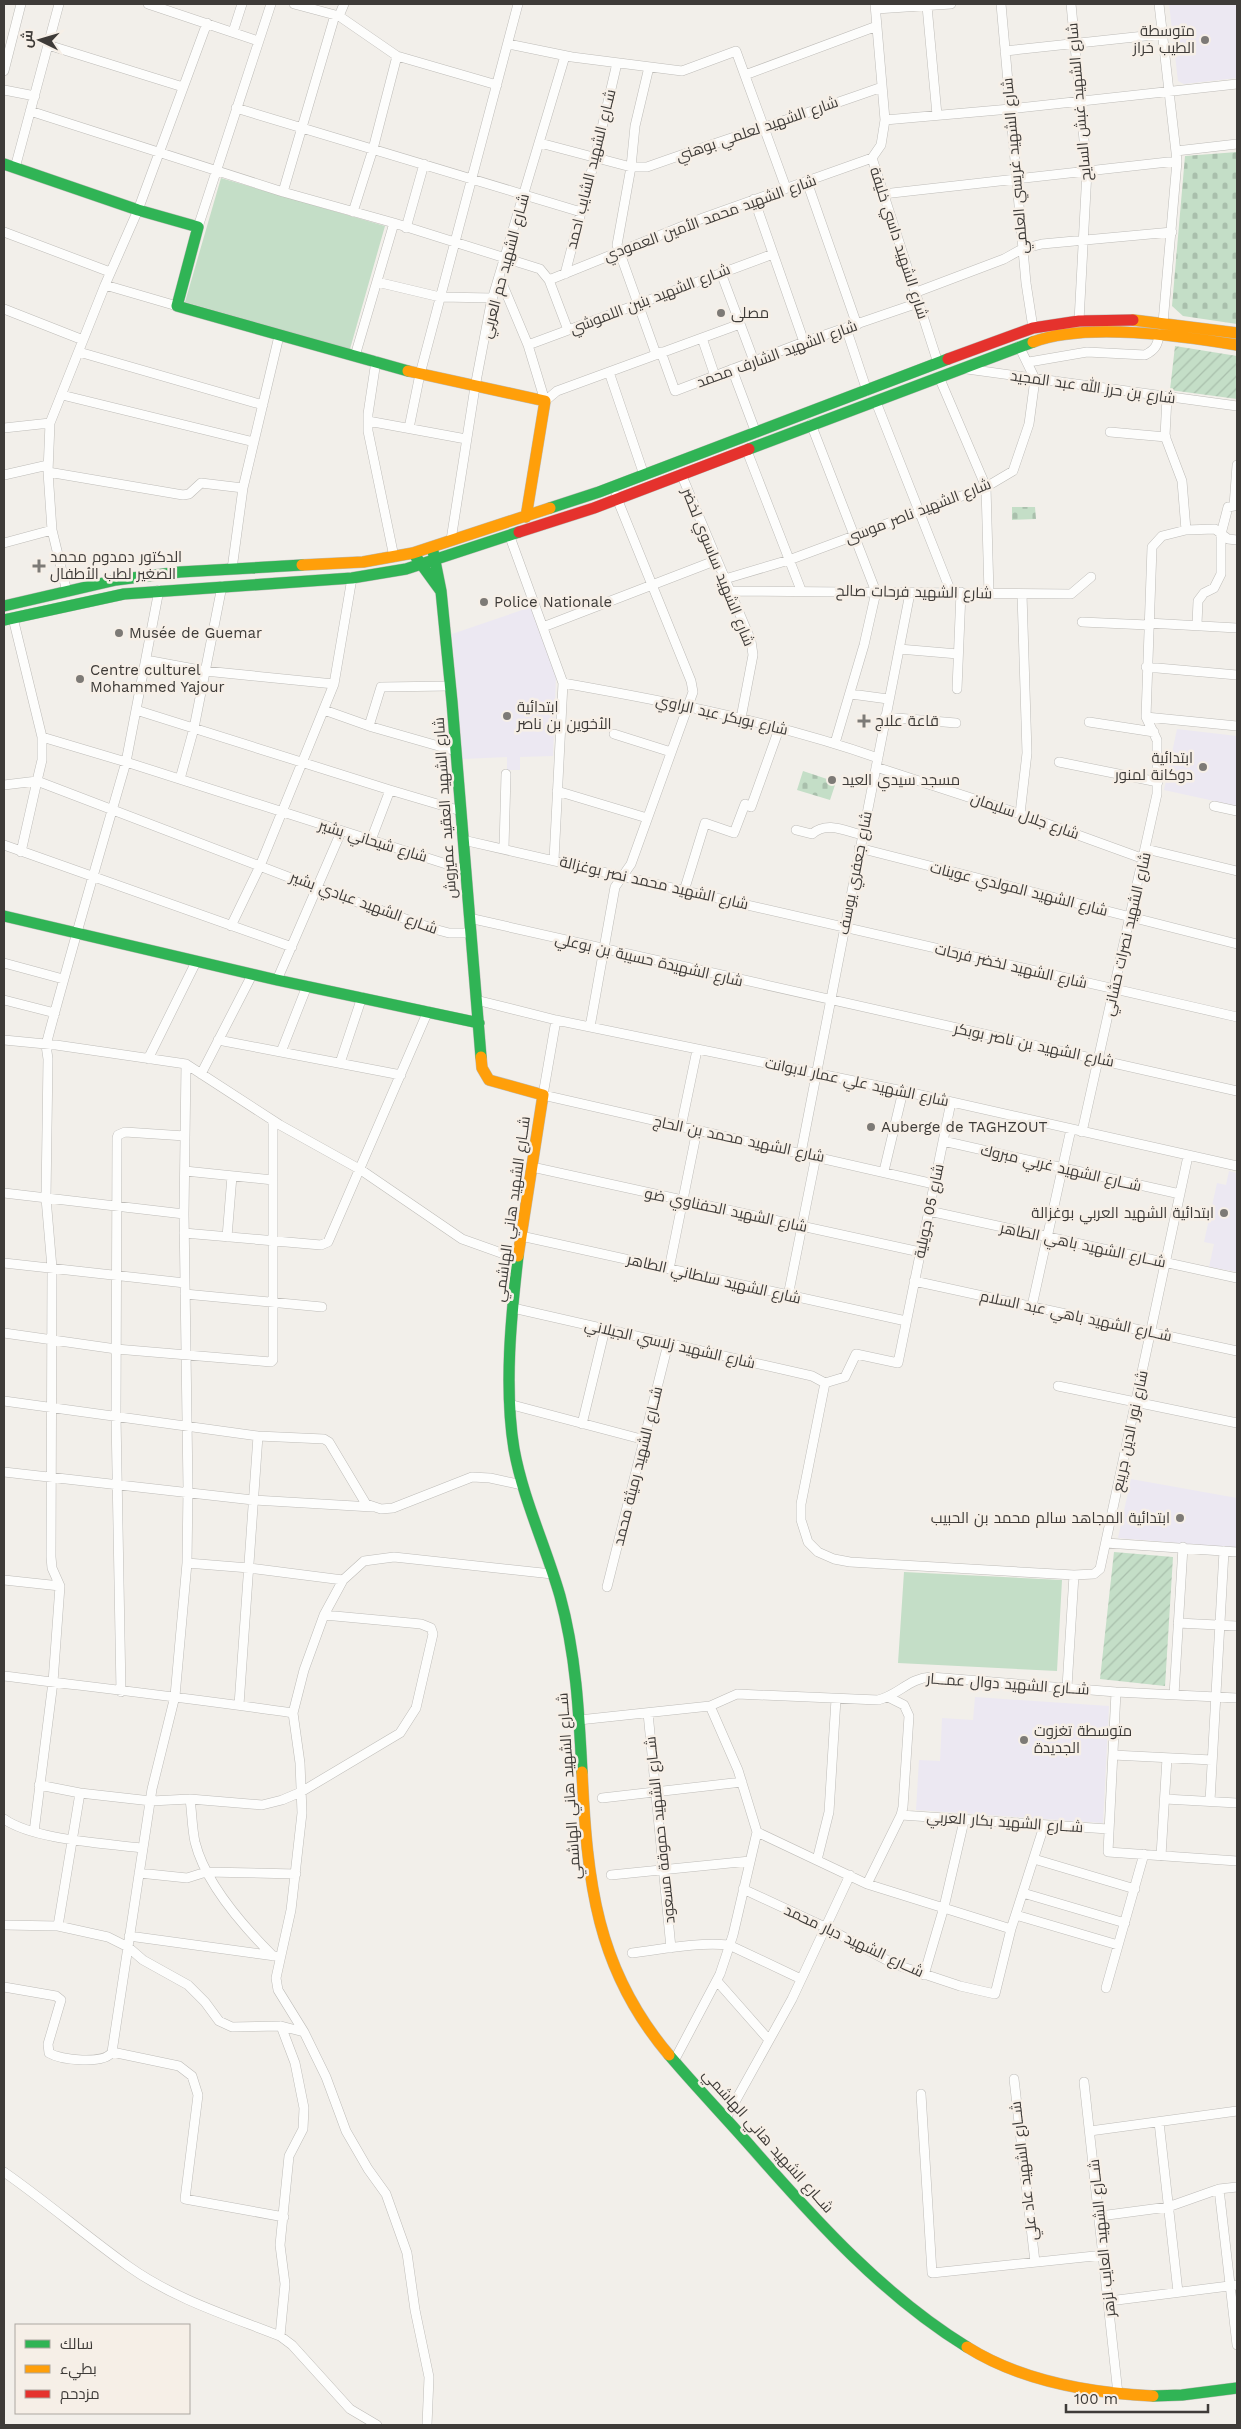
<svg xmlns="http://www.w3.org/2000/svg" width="1241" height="2429" font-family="'Work Sans',Cairo,sans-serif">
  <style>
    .education { fill: #ece8f2 }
    .cemetery { fill: url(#cemetery-stones) }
    .garden { fill: url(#garden-furrows) }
    .pitch { fill: #c4dec7 }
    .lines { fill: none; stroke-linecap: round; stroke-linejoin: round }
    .street-casing { stroke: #bebcb8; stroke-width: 10 }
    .fast-casing { stroke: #bebcb8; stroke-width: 12 }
    .slow-casing { stroke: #bebcb8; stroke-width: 12 }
    .jam-casing { stroke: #bebcb8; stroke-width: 12 }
    .street { stroke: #fdfdfc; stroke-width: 9 }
    .fast { stroke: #30b455; stroke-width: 11 }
    .slow { stroke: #ff9f0a; stroke-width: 11 }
    .jam { stroke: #e5322d; stroke-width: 11 }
    .poi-dot { fill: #7d7a76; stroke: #f6efe7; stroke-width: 2 }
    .labels { text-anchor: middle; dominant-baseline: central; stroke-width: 5; stroke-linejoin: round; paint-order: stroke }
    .poi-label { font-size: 15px; fill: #3e3b38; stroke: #f6efe7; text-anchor: start }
    .street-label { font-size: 15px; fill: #3e3b38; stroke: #f6efe7 }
  </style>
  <defs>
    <pattern id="cemetery-stones" width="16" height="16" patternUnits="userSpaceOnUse" patternTransform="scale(1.25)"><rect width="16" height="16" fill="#c4dec7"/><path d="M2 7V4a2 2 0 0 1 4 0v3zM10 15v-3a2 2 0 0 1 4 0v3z" fill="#a9bfac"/></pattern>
    <pattern id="garden-furrows" width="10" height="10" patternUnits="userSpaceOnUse" patternTransform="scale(1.25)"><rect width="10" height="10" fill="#c4dec7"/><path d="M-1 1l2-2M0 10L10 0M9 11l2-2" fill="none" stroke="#a9bfac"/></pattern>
  </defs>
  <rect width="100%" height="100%" fill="#f2efea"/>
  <!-- education -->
  <path class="education" d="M1169,4H1237V78L1184,84L1178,81Z
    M531,607L556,677L553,756L520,757V770H507V757L463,759L452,634Z
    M1177,729L1237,736V806L1164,790Z
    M1229,1171L1237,1173V1272L1209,1267L1214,1244L1204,1242L1217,1183L1226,1185Z
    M1131,1479L1237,1498V1548L1118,1538Z
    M975,1697L1109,1706L1103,1823L916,1810L919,1760L940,1761L942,1718L973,1720Z"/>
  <!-- cemetery -->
  <path class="cemetery" d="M1237,152V324L1183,316L1172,306L1185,156Z
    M1012,507H1035L1036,519L1012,520Z
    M803,771L836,782L830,800L797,790Z"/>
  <!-- garden -->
  <path class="garden" d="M1175,346L1237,356V399L1170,390Z
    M1114,1552L1173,1557L1165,1686L1100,1679Z"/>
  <!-- pitch -->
  <path class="pitch" d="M221,178L385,226L350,349L185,302Z
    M904,1572L1062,1580L1057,1671L898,1663Z"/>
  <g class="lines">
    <!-- street casing -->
    <g class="street-casing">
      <path id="street" d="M148,4L258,41
        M294,4L339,16L397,56L497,85
        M875,4L885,120L881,145L872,158L938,363
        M1001,4L1026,283L1033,328
        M1071,4L1087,171L1079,321
        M1159,4L1177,161L1163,323
        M927,6L937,115
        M876,9L951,4
        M339,16L344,4
        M233,32L242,4
        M508,44L572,57L682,71L736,51L786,188
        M48,45L183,87
        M1005,51L1163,34
        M649,67L635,126L631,167L617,245L656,354
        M4,71L21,4
        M745,75L877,26
        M4,90L35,96
        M236,108L581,212
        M30,111L283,192L394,223L540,269L549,280L568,330
        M885,120L1010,109L1237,84
        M540,143L631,167H647C725,139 804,115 882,87
        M1176,151L1237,144
        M15,168L59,4
        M807,182L857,325
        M283,192L335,15
        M883,194L1177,161
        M754,199L804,342
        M353,212L373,149L397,56
        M198,227L271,4
        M406,228L424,164
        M4,232L110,272
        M721,273L754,361
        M565,274L595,158L617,63
        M499,276L528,345L545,401L557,391L740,324
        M549,280L703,218L872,158
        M377,282L440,297L493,298
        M105,285L177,306
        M914,293L1004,259L1022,249L1042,244L1172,232
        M4,309L83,340
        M846,328L867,391
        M702,338L715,376
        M528,345L773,254
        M79,352L263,405
        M661,352L675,391L804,342L918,303
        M355,356L394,223
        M376,361L368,414V431L394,557
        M1029,362L1087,352L1145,355C1155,350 1158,345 1159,334
        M732,369L756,433
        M967,369L1237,406
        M609,372L644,475
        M939,377L986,487L989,593
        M62,395L254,442
        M1167,397L1165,436L1182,481L1186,530
        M876,402L951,592
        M368,421L466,439
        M811,424L876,592L864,645L835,743
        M4,428L50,423
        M409,428L420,374L518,4
        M1110,432L1166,437
        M747,451L801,590
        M48,472L183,495L189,494L201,483L243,488
        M4,475L48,465
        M682,476L751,641L753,655L741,718
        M510,537L563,683L554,860
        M451,540L475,387L491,303L565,56
        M4,543L52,530
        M232,569L243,488L279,336
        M725,579L789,560L986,487L1013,471L1029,424L1035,379L1019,346
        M730,591L1071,594L1091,577
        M67,592L52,530L48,472L50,423L105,285L138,210L207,23
        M1082,622L1148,625
        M1148,623L1237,628
        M1197,624L1198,601L1204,593L1214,588L1221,574V534L1228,507L1234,506L1237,465
        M543,627L717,560
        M899,649L958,654
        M146,660L205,671L334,684
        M1146,667L1237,675
        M563,683C670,702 775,722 878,758
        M957,689L961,592
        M851,694L888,699
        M136,710L390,790L461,811
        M324,710L372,727L456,751
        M885,717L956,723
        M1146,717L1237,726
        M1089,722L1154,732
        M369,726L381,687L450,686
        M614,734L671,752
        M42,737L126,762L159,590
        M1059,762L1158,782
        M876,767L1020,814L1144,859
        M180,779L194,728L222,586
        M4,785L37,781L42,760V737L13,618
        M557,791L647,818
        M1214,806L1237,811
        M1020,814L1027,753L1022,594
        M796,830L812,834C827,821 845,831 862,835
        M371,840L390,790
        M463,840L1237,1017
        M4,845L292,947
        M504,848L506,774
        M859,848L1237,944
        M1146,849L1237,871
        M21,852L37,781L317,888L434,929L449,933H470
        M684,891L705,823L734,833L745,804L751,807L779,729
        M469,918L1237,1091
        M231,926L260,866L334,684L352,578
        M4,963L63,979
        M277,980L341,832
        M4,1000L55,1013
        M476,1000L556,1020L903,1091L1237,1166
        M556,1020L543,1095L934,1184
        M590,1027L615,887L631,864L693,692L691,681L616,496
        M4,1040L56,1045L186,1064L280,1125L361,1170L462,1239L518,1259
        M218,1040L401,1075
        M281,1052L307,986
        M148,1059L196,962
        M340,1063L362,997
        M186,1064L184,1214L188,1488L187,1563L175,1696L152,1789L112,2052L179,2066L192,2076L198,2095L185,2199L284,2217
        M201,1074L252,975
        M681,1127L697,1050
        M1082,1132L1157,794V740L1146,717L1152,547L1162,536L1186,530L1215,529L1228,539L1237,540
        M943,1141L1180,1194
        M801,1153L910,593
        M532,1167L920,1252
        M185,1171L273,1180
        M884,1171L903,1091
        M4,1193L184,1214
        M929,1211L1237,1278
        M184,1233L321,1245L328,1242L428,1011
        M521,1236L906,1321
        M227,1237L232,1176
        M4,1263L185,1283
        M669,1269L697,1130
        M914,1281L1237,1351
        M185,1294L322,1307
        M788,1296L816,1156
        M1032,1306L1071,1129
        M513,1308L812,1376L825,1383
        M4,1333L116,1349L271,1362L273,1360V1121
        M825,1383L801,1504V1520L808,1542L818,1552L834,1559L850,1562L1074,1575
        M825,1383L845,1377L856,1354L898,1363L951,1102
        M1058,1386L1237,1423
        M4,1401L258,1436L324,1439L329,1442L366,1504L381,1509L393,1508L472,1477L490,1478L522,1485
        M509,1404L645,1440
        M582,1424L605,1329
        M4,1472L253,1500L372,1507
        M1106,1543L1237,1552
        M187,1563L249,1568L343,1580
        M4,1580L60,1586
        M607,1587L668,1344
        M1178,1623L1237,1626
        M4,1676C100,1688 197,1699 293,1713
        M1067,1687L1074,1575L1094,1574L1100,1569L1188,1156
        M121,1692L116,1416L117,1138L118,1135L125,1132L185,1136
        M1116,1692L1108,1852L1237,1861
        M1174,1695L1183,1547
        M239,1705L258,1436
        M648,1713L671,1948
        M579,1720L710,1706L737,1694L878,1700C899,1695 909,1678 931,1677L1116,1692L1237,1698
        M1113,1755L1212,1760
        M39,1785L80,1793L151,1801L190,1799L262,1805L282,1800L301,1792L400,1733L416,1708L433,1634L431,1628L421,1624L324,1615
        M602,1798L742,1782
        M190,1799C192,1813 192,1828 195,1842C205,1883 244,1927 273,1956
        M1165,1799L1237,1803
        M1210,1801L1224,1551
        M901,1815L1108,1829
        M4,1819C34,1840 104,1843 141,1848
        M34,1832L53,1682L60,1586L52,1568L51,1557L52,1268L46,1198L48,1059L46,1045C71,950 99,856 126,762L465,870
        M757,1832L867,1884L1011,1929
        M1161,1856L1167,1758
        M1034,1859L1135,1889
        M817,1860L829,1812L836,1699
        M139,1873L187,1878L206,1872L296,1874
        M611,1875L750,1861
        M867,1884L901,1815L903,1807L909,1716L904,1705L888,1697
        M743,1889L825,1927L894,1964L960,1986L995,1994L1011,1929L1044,1826
        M1023,1893L1125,1923
        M1016,1915L1118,1945
        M4,1925L58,1926L108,1937L128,1947L143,1960L188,1985L205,2002L219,2021L232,2027L281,2026L304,2032L326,2077L346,2131L368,2169L386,2194L407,2253L415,2310L429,2377L427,2425
        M58,1926L80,1793
        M129,1936L275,1956
        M632,1953C664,1949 697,1942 729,1945L801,1979
        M924,1975L944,1907L964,1821
        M717,1981L769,2040
        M4,1987L56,1996L61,2000L48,2044L49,2053C61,2060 104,2065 112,2052
        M1106,1988L1144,1854
        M304,2032L278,1990L276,1978L291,1910L302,1813L300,1763L293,1713L304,1670L324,1615L343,1580L364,1561L394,1557L552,1574
        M674,2061L720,1974L733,1935L757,1832L738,1770L710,1706
        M1014,2079L1035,2262
        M1084,2082L1118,2394
        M921,2094L932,2273L1104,2255
        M726,2118L792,1999L850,1875
        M1159,2122L1178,2292
        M1090,2131L1237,2111
        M4,2172C47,2202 86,2236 128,2266C174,2299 229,2316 280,2336L292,2345L350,2409L377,2425
        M1219,2189L1237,2345
        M1100,2216L1168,2207L1219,2189L1237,2187
        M1109,2301L1237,2285
        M280,2336L285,2284L280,2245L289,2156L303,2129L304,2108L295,2063L281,2026"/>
    </g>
    <!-- fast casing -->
    <g class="fast-casing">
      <path id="fast" d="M4,164L138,210L198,227L177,306L408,371
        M749,449L1033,342
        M550,508L599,492L948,359
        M433,551L441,591L452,702L481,1057
        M416,557L440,590
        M4,606L116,580L180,572L302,565
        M4,620L124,594L352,578L406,569L519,532
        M4,916L277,980L479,1023
        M518,1256C511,1317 504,1388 514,1449C523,1499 546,1547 560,1596C576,1654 579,1713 582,1772
        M669,2055C696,2087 725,2117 753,2149C817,2222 884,2296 967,2347
        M1153,2396L1182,2395L1237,2388"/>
    </g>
    <!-- slow casing -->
    <g class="slow-casing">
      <path id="slow" d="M1133,320L1237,333
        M1033,342C1087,322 1181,336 1237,345
        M408,371L545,401L526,517
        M302,565L363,562L413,553L550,508
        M481,1057L482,1068L489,1080L543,1095L518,1256
        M582,1772C587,1881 596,1969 669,2055
        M967,2347C1021,2381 1090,2393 1153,2396"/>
    </g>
    <!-- jam casing -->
    <g class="jam-casing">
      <path id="jam" d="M948,359L1033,328L1079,321L1133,320
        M519,532L594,508L749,449"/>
    </g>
    <!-- street -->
    <use href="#street" class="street"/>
    <!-- fast -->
    <use href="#fast" class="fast"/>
    <!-- slow -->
    <use href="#slow" class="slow"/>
    <!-- jam -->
    <use href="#jam" class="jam"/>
  </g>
  <!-- markers -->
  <g class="poi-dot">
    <circle cx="1205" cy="40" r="5"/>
    <circle cx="721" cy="313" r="5"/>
    <path d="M36.5 558.5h5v5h5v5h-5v5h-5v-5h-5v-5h5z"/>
    <circle cx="484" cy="602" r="5"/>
    <circle cx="119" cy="633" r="5"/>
    <circle cx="80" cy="679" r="5"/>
    <circle cx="507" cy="716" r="5"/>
    <path d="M861.5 713.5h5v5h5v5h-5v5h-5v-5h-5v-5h5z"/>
    <circle cx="1203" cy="767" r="5"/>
    <circle cx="832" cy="780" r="5"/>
    <circle cx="871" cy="1127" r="5"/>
    <circle cx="1224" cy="1213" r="5"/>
    <circle cx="1180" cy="1518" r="5"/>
    <circle cx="1024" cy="1740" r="5"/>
  </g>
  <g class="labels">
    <!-- poi labels -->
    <g class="poi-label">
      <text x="1195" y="31" text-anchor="end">متوسطة<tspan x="1195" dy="17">الطيب خراز</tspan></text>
      <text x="731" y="313">مصلى</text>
      <text x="50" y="557">الدكتور دمدوم محمد<tspan x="50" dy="17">الصغير لطب الأطفال</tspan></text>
      <text x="494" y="602">Police Nationale</text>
      <text x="129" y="633">Musée de Guemar</text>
      <text x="90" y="670">Centre culturel<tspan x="90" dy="17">Mohammed Yajour</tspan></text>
      <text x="517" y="707">ابتدائية<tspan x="517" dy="17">الأخوين بن ناصر</tspan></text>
      <text x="875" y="721">قاعة علاج</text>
      <text x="1193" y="758" text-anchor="end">ابتدائية<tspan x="1193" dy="17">دوكانة لمنور</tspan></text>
      <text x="842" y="780">مسجد سيدي العيد</text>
      <text x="881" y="1127">Auberge de TAGHZOUT</text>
      <text x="1214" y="1213" text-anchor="end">ابتدائية الشهيد العربي بوغزالة</text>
      <text x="1170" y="1518" text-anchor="end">ابتدائية المجاهد سالم محمد بن الحبيب</text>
      <text x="1034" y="1731">متوسطة تغزوت<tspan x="1034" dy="17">الجديدة</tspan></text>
    </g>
    <!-- street labels -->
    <g class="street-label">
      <text transform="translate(1079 102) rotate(-95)">شارع الشهيد غبش السايح</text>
      <text transform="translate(757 129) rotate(-19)">شارع الشهيد لعلمي بوهني</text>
      <text transform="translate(1015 166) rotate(-95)">شارع الشهيد غريسي العلمي</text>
      <text transform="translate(591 169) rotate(-76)">شـارع الشهيد الشايب احمد</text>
      <text transform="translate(710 218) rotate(-20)">شارع الشهيد محمد الأمين العمودي</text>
      <text transform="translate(899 243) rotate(72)">شارع الشهيد داسي خليفة</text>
      <text transform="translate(505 266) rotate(-75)">شـارع الشهيد حم العربي</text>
      <text transform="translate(650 299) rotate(-21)">شـارع الشهيد بنين اللموشي</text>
      <text transform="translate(777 354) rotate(-20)">شارع الشهيد الشارف محمد</text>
      <text transform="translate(1093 387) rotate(8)">شارع بن حرز الله عبد المجيد</text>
      <text transform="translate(918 511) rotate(-21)">شارع الشهيد ناصر موسى</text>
      <text transform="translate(718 567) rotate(68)">شارع الشهيد ساسوي لخضر</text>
      <text transform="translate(914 592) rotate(1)">شارع الشهيد فرحات صالح</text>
      <text transform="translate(722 715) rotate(13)">شارع بوبكر عبد الراوي</text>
      <text transform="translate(445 808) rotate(-94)">شارع الشهيد العقيد عميروش</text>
      <text transform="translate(1025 816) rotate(19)">شارع جلال سليمان</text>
      <text transform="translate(373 841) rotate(17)">شارع شيحاني بشير</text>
      <text transform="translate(855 873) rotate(-79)">شارع جعفري يوسف</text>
      <text transform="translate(654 883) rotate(13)">شارع الشهيد محمد نصر بوغزالة</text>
      <text transform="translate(1019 889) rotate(14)">شارع الشهيد المولدي عوينات</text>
      <text transform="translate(364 903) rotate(20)">شـارع الشهيد عبادي بشير</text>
      <text transform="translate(1127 934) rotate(-77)">شارع الشهيد نصرات حشاني</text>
      <text transform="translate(649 960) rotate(13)">شارع الشهيدة حسيبة بن بوعلي</text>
      <text transform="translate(1011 966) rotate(13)">شارع الشهيد لخضر فرحات</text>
      <text transform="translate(1034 1045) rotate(12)">شارع الشهيد بن ناصر بوبكر</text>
      <text transform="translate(857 1082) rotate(12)">شارع الشهيد علي عمار لابوانت</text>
      <text transform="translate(739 1139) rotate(12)">شارع الشهيد محمد بن الحاج</text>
      <text transform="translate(1061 1168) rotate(13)">شــارع الشهيد غربي مبروك</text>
      <text transform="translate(512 1209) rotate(-82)">شــارع الشهيد هاني الهاشمي</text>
      <text transform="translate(726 1210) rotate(12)">شارع الشهيد الحفناوي ضو</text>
      <text transform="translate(929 1211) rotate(-78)">شارع 05 جويلية</text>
      <text transform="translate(1083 1245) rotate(12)">شــارع الشهيد باهي الطاهر</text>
      <text transform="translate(714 1279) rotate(13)">شارع الشهيد سلطاني الطاهر</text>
      <text transform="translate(1076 1316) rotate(12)">شــارع الشهيد باهي عبد السلام</text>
      <text transform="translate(670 1344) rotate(13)">شارع الشهيد زلاسي الجيلاني</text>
      <text transform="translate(1130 1431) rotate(-78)">شارع نور الدين جريبع</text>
      <text transform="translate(638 1466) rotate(-76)">شــارع الشهيد رميثة محمد</text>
      <text transform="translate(1008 1684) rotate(4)">شــارع الشهيد دوال عمـــار</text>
      <text transform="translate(569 1786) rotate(-94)">شــارع الشهيد هاني الهاشمي</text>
      <text transform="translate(1005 1822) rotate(4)">شــارع الشهيد بكار العربي</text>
      <text transform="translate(660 1830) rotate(-96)">شــارع الشهيد حموقة مسعود</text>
      <text transform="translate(854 1941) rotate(25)">شــارع الشهيد دبار محمد</text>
      <text transform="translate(768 2141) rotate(48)">شــارع الشهيد هاني الهاشمي</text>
      <text transform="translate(1024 2171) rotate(-97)">شــارع الشهيد عاد علي</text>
      <text transform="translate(1102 2238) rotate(-96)">شــارع الشهيد العايب لزهر</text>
    </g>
  </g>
  <!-- border -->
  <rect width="1241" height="2429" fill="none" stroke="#3e3b38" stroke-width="10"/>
  <!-- legend -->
  <rect x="15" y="2324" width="175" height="90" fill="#f6efe7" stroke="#aca7a1"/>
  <rect x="25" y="2340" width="25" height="8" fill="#30b455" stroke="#aca7a1"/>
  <text x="60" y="2349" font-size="15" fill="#3e3b38">سالك</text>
  <rect x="25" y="2365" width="25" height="8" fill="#ff9f0a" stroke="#aca7a1"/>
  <text x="60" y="2374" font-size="15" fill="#3e3b38">بطيء</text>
  <rect x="25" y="2390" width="25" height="8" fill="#e5322d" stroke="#aca7a1"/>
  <text x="60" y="2399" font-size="15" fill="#3e3b38">مزدحم</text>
  <!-- north arrow -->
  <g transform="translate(40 40) rotate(275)" stroke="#f6efe7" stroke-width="4" paint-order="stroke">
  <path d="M0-4L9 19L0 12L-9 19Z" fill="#3e3b38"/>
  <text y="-8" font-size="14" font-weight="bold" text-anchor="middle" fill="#3e3b38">ش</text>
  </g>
  <!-- scale -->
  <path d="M1066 2404v8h142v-8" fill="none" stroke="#3e3b38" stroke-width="2.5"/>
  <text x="1074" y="2404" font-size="15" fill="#3e3b38" stroke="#f6efe7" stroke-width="4" paint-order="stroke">100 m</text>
</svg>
